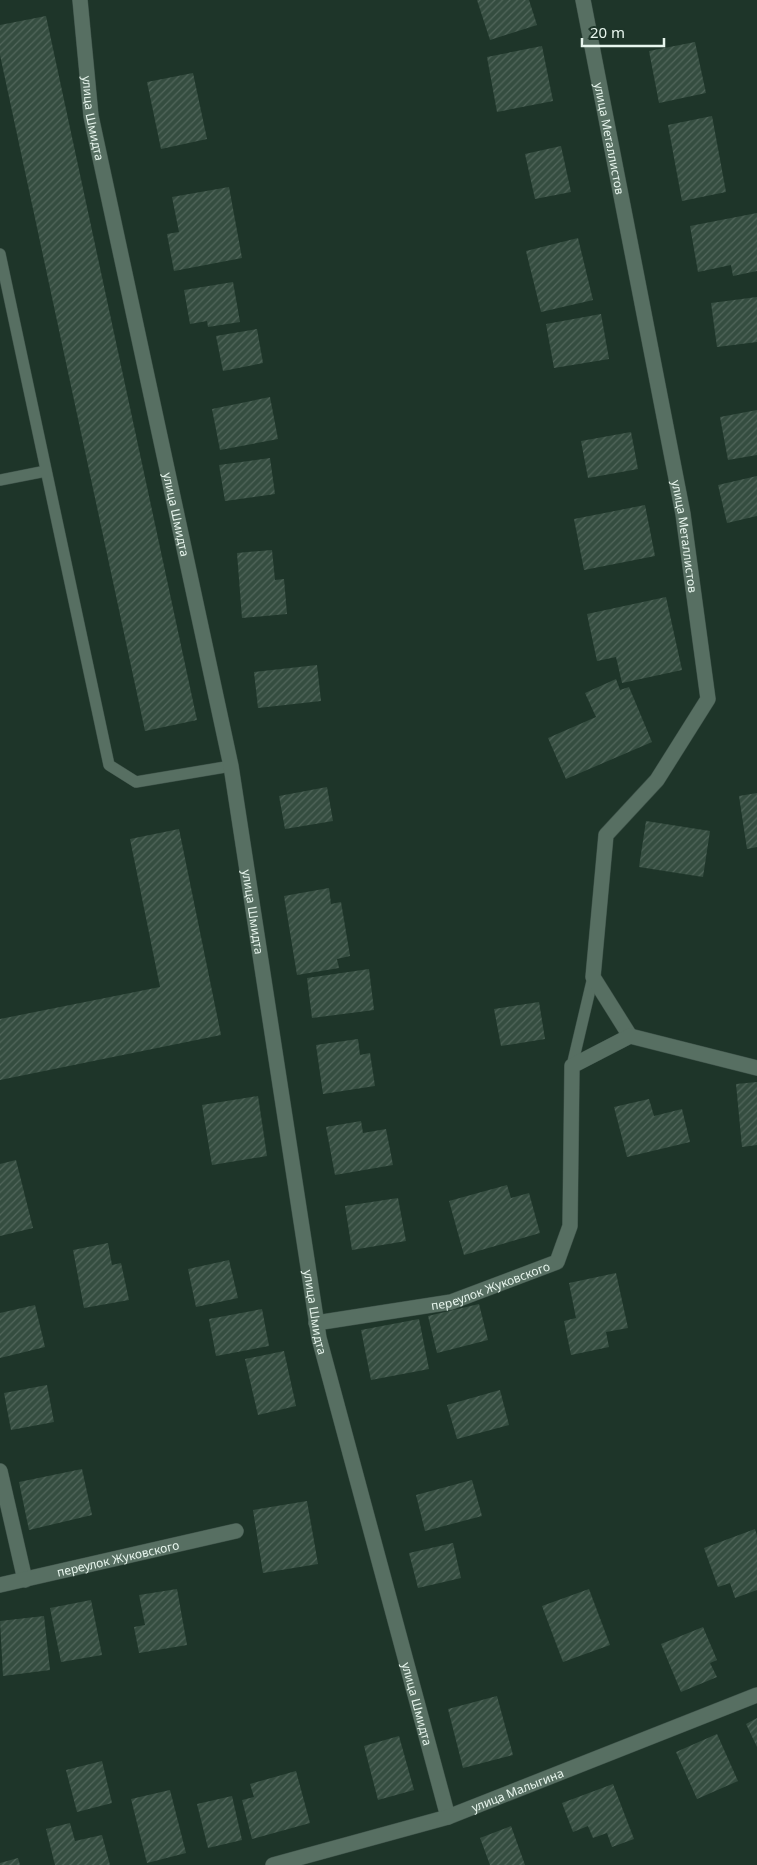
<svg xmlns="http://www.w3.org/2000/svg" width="757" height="1865" font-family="'Noto Sans',sans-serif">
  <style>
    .building { fill: url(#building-hatch) }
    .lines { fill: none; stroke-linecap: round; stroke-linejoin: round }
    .lane-casing { stroke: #3c5047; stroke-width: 12 }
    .street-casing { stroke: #3c5047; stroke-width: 16 }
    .lane { stroke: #576f62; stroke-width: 11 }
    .street { stroke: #576f62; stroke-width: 15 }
    .labels { text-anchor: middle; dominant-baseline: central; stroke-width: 4.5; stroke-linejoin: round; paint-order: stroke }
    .street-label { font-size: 12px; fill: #e7f5ed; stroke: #1e3529 }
  </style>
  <defs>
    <pattern id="building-hatch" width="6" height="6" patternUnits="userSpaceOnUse" patternTransform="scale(1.25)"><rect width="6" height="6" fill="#354d40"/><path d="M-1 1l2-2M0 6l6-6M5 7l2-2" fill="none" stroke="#52675c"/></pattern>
  </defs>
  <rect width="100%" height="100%" fill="#1e3529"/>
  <!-- building -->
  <path class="building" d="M477,0H529L537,25L490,40Z
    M46,16L197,720L145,731L0,55V25Z
    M695,42L706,93L659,103L649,51Z
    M542,46L553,101L497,112L487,57Z
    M193,73L207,139L161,149L147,82Z
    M712,116L726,192L682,201L668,125Z
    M561,146L571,192L535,199L525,154Z
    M229,187L242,258L174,271L167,234L179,232L172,197Z
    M757,213V271L733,276L731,265L698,272L690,226Z
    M578,238L593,300L541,312L526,251Z
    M233,282L240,322L208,327L207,321L190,324L184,290Z
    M757,297V342L717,347L711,303Z
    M601,314L609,359L554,368L546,324Z
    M257,329L263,363L223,371L216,336Z
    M270,397L278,439L220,450L212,409Z
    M757,410V455L728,460L720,417Z
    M631,432L638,469L588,478L581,441Z
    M270,458L275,494L225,501L219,465Z
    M757,476V516L727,523L718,485Z
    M645,505L655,556L584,570L574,519Z
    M272,550L275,580L284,579L287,614L242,618L237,553Z
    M666,597L682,670L622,683L616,657L597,661L587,614Z
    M317,665L321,701L258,708L254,672Z
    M616,679L620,690L629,687L652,742L566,779L548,738L596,717L585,693Z
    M327,787L333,821L285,829L279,796Z
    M757,793V847L747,849L739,796Z
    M646,821L710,831L703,877L639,867Z
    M179,829L221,1035L0,1080V1019L160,987L130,839Z
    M329,888L331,904L341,902L350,956L337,959L339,968L297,975L284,896Z
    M369,969L374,1010L312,1018L307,978Z
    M539,1002L545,1039L501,1046L494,1009Z
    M358,1039L360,1055L370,1053L375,1086L323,1094L316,1045Z
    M757,1082V1145L742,1147L736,1084Z
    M258,1096L267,1156L212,1165L202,1105Z
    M649,1099L654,1116L682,1109L690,1142L627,1157L614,1107Z
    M361,1121L363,1133L386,1129L393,1165L335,1175L326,1127Z
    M16,1160L33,1228L0,1236V1164Z
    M507,1185L511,1198L529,1193L540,1233L464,1255L449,1201Z
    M398,1198L406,1241L352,1250L345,1206Z
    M108,1243L112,1265L121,1263L129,1300L84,1308L73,1250Z
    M229,1260L238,1298L196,1307L188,1269Z
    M616,1273L628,1328L606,1332L609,1347L571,1355L564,1321L576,1318L569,1283Z
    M479,1304L488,1340L437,1353L428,1316Z
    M35,1305L45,1347L0,1358V1313Z
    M262,1309L269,1346L216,1356L209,1319Z
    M419,1319L429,1369L371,1380L361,1330Z
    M284,1351L296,1406L258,1415L245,1359Z
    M47,1385L54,1422L11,1430L4,1393Z
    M500,1390L509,1425L457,1439L447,1405Z
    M82,1469L92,1515L29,1530L19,1482Z
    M472,1480L482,1516L425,1531L416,1495Z
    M307,1501L318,1564L263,1573L253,1510Z
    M755,1529L757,1536V1590L735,1598L730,1583L718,1587L704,1548Z
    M453,1543L461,1578L418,1588L409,1553Z
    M177,1589L187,1645L139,1653L134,1627L145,1625L139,1595Z
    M589,1589L610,1645L563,1662L542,1606Z
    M91,1600L102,1655L61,1662L50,1608Z
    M44,1616L50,1670L3,1676L0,1621Z
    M703,1627L717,1660L710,1663L717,1677L681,1692L661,1644Z
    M497,1696L513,1755L463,1768L448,1709Z
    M757,1718V1747L746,1724Z
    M717,1734L738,1781L697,1799L676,1752Z
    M399,1736L414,1790L378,1800L364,1746Z
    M102,1761L112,1803L77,1812L66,1770Z
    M296,1771L310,1823L252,1839L242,1800L254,1797L250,1784Z
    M613,1784L634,1839L612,1847L607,1833L593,1838L588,1826L573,1832L562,1803Z
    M170,1790L186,1853L147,1863L131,1799Z
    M232,1796L242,1840L208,1848L197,1804Z
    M70,1823L75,1841L102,1835L110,1865H55L46,1829Z
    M511,1826L525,1865H490L480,1838Z
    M18,1858L20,1865H0V1863Z"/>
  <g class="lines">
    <!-- lane casing -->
    <g class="lane-casing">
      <path id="lane" d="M0,254L109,765L136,782L231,766
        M0,480L46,471
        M572,1066L593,977"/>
    </g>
    <!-- street casing -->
    <g class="street-casing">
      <g id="street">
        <path id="s1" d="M80,0L91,116L231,766L319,1338L448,1817"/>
        <path id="s2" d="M583,0L683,514L708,699L657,780L606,835L593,977L630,1036"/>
        <path id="s3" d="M316,1323L451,1302L557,1262L570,1226L572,1066L630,1036L757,1068"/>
        <path d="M0,1471L25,1580"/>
        <path id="s4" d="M0,1585L236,1531"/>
        <path id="s5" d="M273,1865L448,1817L757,1695"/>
      </g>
    </g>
    <!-- lane -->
    <use href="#lane" class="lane"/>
    <!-- street -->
    <use href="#street" class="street"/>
  </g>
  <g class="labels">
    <!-- street labels -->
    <g class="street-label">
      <text stroke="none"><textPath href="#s1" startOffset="119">улица Шмидта</textPath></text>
      <text stroke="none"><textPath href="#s2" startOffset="141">улица Металлистов</textPath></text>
      <text stroke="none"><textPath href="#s1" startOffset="524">улица Шмидта</textPath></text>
      <text stroke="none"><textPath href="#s2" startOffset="546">улица Металлистов</textPath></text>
      <text stroke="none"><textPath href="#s1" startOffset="929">улица Шмидта</textPath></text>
      <text stroke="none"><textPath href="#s3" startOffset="179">переулок Жуковского</textPath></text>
      <text stroke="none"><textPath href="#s1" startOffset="1334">улица Шмидта</textPath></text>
      <text stroke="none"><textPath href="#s4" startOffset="121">переулок Жуковского</textPath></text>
      <text stroke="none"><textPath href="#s1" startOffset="1739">улица Шмидта</textPath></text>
      <text stroke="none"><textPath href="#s5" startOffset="256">улица Малыгина</textPath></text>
    </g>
  </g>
  <!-- scale -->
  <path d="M582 38v8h82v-8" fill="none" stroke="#e7f5ed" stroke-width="2.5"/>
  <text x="590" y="38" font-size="15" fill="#e7f5ed" stroke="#1e3529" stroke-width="4" paint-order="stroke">20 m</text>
</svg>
